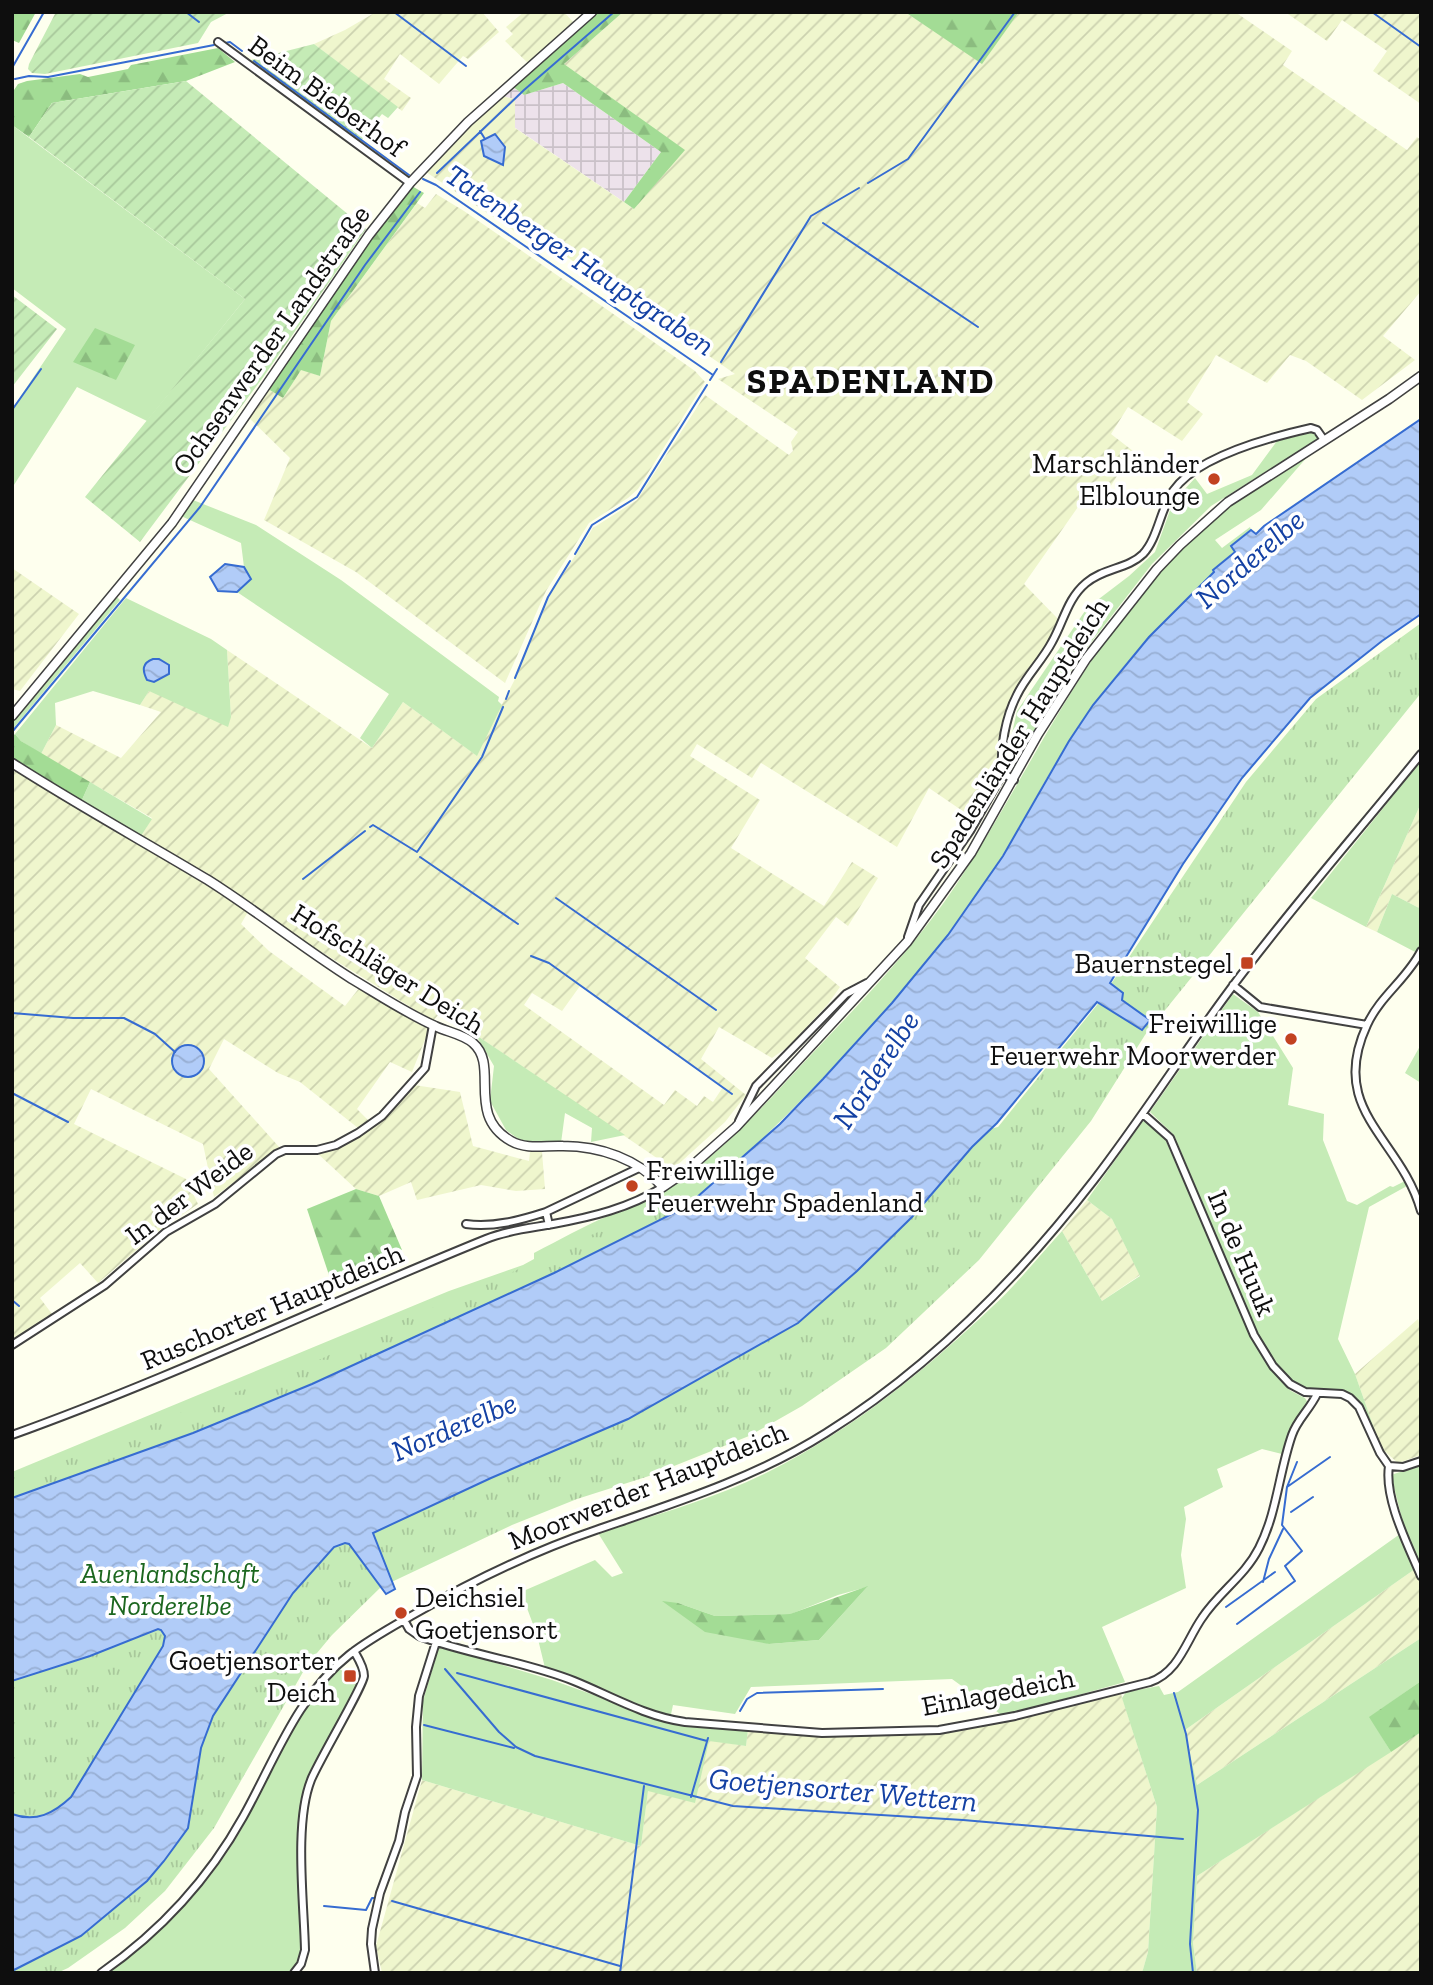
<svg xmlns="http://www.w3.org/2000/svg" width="1433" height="1985" font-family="'Zilla Slab',serif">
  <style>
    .industrial { fill: url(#industrial-grid) }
    .farmland { fill: url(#farmland-furrows); fill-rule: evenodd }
    .grass { fill: #c5ebb6; fill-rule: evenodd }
    .forest { fill: url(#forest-firs) }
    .park { fill: url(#park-tufts) }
    .garden { fill: url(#garden-furrows) }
    .water { fill: url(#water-waves); stroke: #366cd1; stroke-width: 2 }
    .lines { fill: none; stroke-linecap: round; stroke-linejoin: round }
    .stream { stroke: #366cd1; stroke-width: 2 }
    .minor-casing { stroke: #414141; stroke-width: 10 }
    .tertiary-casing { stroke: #414141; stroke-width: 11 }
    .minor { stroke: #fff; stroke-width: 6 }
    .tertiary { stroke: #fff; stroke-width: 8 }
    .poi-dot { fill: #c24221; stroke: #fff; stroke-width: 2.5 }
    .labels { text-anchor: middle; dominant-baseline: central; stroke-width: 7; stroke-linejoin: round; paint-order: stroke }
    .street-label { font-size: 28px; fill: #0e0e0e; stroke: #fff }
    .poi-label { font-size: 28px; fill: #0e0e0e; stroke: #fff; text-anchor: end }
    .park-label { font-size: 28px; font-style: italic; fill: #1c671f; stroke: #fff }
    .water-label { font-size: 30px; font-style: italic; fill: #1340a3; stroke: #fff }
    .district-label { font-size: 35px; font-weight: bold; letter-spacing: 2px; fill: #0e0e0e; stroke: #fff }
  </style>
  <defs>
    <pattern id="industrial-grid" width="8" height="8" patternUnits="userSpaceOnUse" patternTransform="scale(1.75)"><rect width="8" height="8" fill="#ede2eb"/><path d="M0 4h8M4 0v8" fill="none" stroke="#cac1c8"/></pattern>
    <pattern id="farmland-furrows" width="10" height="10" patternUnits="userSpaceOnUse" patternTransform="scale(1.75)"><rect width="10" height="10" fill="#eff6cd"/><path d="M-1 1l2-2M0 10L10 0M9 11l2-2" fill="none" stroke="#ccd2af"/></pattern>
    <pattern id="forest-firs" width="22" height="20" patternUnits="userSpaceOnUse" patternTransform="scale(1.75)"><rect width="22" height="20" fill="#a3dc95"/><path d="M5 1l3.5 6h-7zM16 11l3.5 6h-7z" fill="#8bbc7f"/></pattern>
    <pattern id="park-tufts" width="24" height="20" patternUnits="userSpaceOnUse" patternTransform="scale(1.75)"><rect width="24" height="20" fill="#c5ebb6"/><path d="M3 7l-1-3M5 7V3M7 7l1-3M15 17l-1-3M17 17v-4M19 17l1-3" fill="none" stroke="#a8c89b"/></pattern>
    <pattern id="garden-furrows" width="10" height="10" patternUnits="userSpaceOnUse" patternTransform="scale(1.75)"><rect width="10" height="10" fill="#c5ebb6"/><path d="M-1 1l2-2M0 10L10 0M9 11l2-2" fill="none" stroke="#a8c89b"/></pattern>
    <pattern id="water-waves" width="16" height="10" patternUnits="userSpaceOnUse" patternTransform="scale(1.75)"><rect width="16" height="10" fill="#b1ccf8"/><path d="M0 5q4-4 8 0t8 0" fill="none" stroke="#97aed3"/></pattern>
  </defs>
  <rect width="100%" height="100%" fill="#feffee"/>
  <!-- industrial -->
  <path class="industrial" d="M563,83L661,152L624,202L514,127L515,99L501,96L512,86L524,95Z"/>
  <!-- farmland -->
  <path class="farmland" d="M376,12H482L499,32L468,59L463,56L439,84L400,54L384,79L411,98L402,111L314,44L345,30Z
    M524,12H564L573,22L529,64L505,41L513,34L506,27Z
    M623,12H905L982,63L1019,12H1235L1292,51L1283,65L1407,150L1417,137L1421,140V291L1383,336L1415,360L1362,400L1306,361L1290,355L1267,383L1216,355L1187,402L1203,414L1182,441L1128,407L1111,434L1133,451L1105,495L1092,487L1024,584L1059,620L1044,652L1023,681L1006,714L1000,758L967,814L929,788L897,847L761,763L752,778L697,744L690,756L760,800L731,848L824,906L852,862L878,878L848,926L836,917L805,958L840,987L828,1004L789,1046L772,1058L719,1027L701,1059L746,1095L725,1122L673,1169L476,1035L440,1013L433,1021L291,933L141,836L152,818L41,754L56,725L121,758L161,712L140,705L149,691L231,717L227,650L372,748L403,702L476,755L514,681L551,593L593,528L637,500L705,395L789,455L793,451L791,442L798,432L718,379L735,374L524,227L516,232L423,170L501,96L515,99V128L634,209L684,150L564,64ZM580,986L723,1087L713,1102L704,1096L697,1106L675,1090L664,1105L524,1005L532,993L562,1011Z
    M1285,12H1421V104L1373,71L1387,51L1342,20L1327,41Z
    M436,194L464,211L638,331L695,371L705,382L638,489L628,498L589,523L546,591L505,683L356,572L264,520L290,458L248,417L268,389L283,398L301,369L320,376L331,321L417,203L425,208Z
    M12,568L79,614L20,691L12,689Z
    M13,767L249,910L241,924L269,951L345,1006L360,987L430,1027L412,1072L390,1062L357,1109L369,1121L358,1128L300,1082L278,1073L224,1039L209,1069L280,1148L214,1197L203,1144L91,1089L74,1124L186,1179L198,1204L161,1229L98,1283L80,1263L40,1298L52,1314L12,1341Z
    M1421,803V909L1392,894L1377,932L1366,927Z
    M414,1085L460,1092L473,1146L529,1161L530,1152H542L545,1189L516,1191L481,1185L417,1200L411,1182L379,1196L356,1189L317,1153L338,1147L360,1135L383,1117Z
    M1087,1200L1112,1219L1140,1275L1102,1301L1062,1231Z
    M1418,1319L1421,1329V1455L1398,1463L1381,1448L1355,1374Z
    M1415,1569L1421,1584V1638L1197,1785L1185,1730Z
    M1120,1691L1157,1807L1148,1952L1142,1973H382L376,1946L422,1780L641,1846L648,1790L709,1740L746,1746L748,1730L801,1735L940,1731Z
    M1421,1732V1973H1197L1193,1943L1197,1876Z"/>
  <!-- grass -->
  <path class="grass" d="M12,125L245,299L147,421L77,387L12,488V409L66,329L12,288Z
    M1317,431L1321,437L1211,506L1152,564L1079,658L1010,769V742L1017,711L1087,608L1129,576L1155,552L1173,502L1195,478L1207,494L1252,475L1277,441Z
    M1308,456L1261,510L1215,540L1222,548L1250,527L1251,530L1231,546L1235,551L1213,570L1214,572C1160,623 1109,678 1069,741C1037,792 1011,846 977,896C943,945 903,991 863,1035C810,1093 756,1148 696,1198L12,1498V1472L449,1291L523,1265L534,1259V1253C559,1240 584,1226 610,1215C630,1208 649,1201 667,1189C721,1155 765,1104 808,1058C860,1003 914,948 956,885C1035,765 1091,629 1200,531C1233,501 1271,479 1308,456Z
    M193,500L256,525L341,580L499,697L498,701L502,705L477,756L403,702L372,748L360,738L389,694L237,592L251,579L244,567L241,543L181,516Z
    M117,597L120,600L12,730V722Z
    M126,598L211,639L227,650L231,717L228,727L149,691L140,705L93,691L55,703L56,725L41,754L21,741L15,734Z
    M1421,761V803L1366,927L1311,898Z
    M90,782L152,819L141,836L81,802Z
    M1392,894L1421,909V941L1417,953L1377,932Z
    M1233,994L1258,1012L1293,1068L1288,1105L1324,1114L1323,1140L1347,1201L1357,1205L1390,1186L1393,1187L1405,1181L1407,1186L1369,1207L1338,1339L1355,1374L1381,1448L1363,1405L1344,1391L1315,1390L1296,1385L1276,1364L1257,1333L1174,1135L1150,1112Z
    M476,1035L625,1135L591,1142L592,1128L565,1113L561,1143H524L506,1130L490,1101L494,1066Z
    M1420,1046L1421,1047V1083L1405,1073Z
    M1143,1121L1154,1127L1166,1141L1251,1337L1270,1369L1291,1391L1305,1398L1308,1403L1294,1422L1282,1454L1262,1449L1217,1469L1223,1487L1184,1507L1186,1519L1181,1555L1186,1588L1102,1627L1125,1682L1003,1716L952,1679L751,1687L735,1714L673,1705L670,1719L545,1668L537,1635L521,1592L595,1560L612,1577L623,1573L598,1533C655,1515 714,1499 768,1472C852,1430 926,1370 993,1306C1018,1283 1039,1256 1062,1231L1102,1301L1140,1276L1112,1219L1087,1200ZM867,1587L819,1640L769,1644L678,1603L715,1616L791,1614L838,1595Z
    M1421,1465V1569L1405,1531L1391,1475Z
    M1400,1534L1415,1569L1185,1730L1197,1785L1421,1638V1681L1370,1717L1391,1752L1197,1876L1193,1943L1197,1973H1142L1148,1952L1157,1807L1122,1698L1126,1692L1159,1686L1164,1695L1178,1692Z
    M439,1646L552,1680L669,1722L748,1730L746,1746L709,1741L695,1803L648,1791L641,1846L422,1780L423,1701Z
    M339,1669L361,1680L306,1783L302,1807V1949L296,1967L286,1973H109C165,1931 214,1881 247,1819C274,1768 293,1708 339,1669Z"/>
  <!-- forest -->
  <path class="forest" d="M12,12H36L19,43L12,40Z
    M598,12H623L564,64L685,150L634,209L624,202L661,152L563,83L524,95L512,86Z
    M905,12H1019L982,64Z
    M218,48L235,62L186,81L52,103L29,137L12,125V93L18,84L27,81L80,74L88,77L128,69L131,65Z
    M410,185L424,193L331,321L320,376L301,370L283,398L268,389Z
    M95,328L135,345L116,380L73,362Z
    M15,734L21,741L90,782L81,802L12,758V737Z
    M356,1189L379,1196L402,1250L330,1278L307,1209Z
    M868,1586L819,1640L769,1644L705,1632L662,1601L678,1603L715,1616L790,1614Z
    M1421,1681V1732L1391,1752L1369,1717Z"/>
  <!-- park -->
  <path class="park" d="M1421,623V693L1145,1035L1091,1121L979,1260L886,1348L802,1406L749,1436L649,1476L577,1499L512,1525L381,1587L332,1635L307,1665L214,1828L165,1891L125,1928L68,1968L57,1973H12V1478L84,1454L182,1412L304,1367L405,1319L471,1292L579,1240L685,1196L998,1127L1097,1005L1246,782L1316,699Z"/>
  <!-- garden -->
  <path class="garden" d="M56,12H230L211,22L198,43L45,74L32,73L28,69L29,64Z
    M314,44L398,107L388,118L382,114L360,142L251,60Z
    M186,81L366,229L264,376L140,542L85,497L245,299L29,137L52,103Z
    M12,295L57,329L12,387Z"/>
  <!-- water -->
  <path class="water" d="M495,134L505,147L503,165L484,156L481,141Z
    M1421,419V614L1382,641L1310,698L1242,778L1183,864L1110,983L1123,993L1122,1000L1150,1020L1142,1030L1097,1002L997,1123L972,1147L912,1217L857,1271L798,1323L628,1419L491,1478L373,1533L395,1589L386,1594L349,1544L345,1543L334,1547L293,1593L213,1716L201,1748L188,1828L164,1861L147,1881L81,1936L12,1971V1814C36,1823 54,1813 71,1797L163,1646L165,1636L161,1630L158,1629L90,1656L12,1681V1498L193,1433L312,1384L554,1273L676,1212L696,1198L780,1124L823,1079L892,1003L948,935L1003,856L1069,741L1093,705L1149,637L1214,572L1213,570L1235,552L1231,546L1251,530L1256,534L1264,526Z
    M225,564L244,567L251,579L237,592L218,591L210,577Z
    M153,659H159L169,665V674L154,682L147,680C142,670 142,663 153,659Z
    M172 1061a16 16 0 1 1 32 0a16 16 0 1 1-32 0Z"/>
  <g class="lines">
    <!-- stream -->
    <path class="stream" d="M186,12L199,22
      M394,12L466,66
      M1372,12L1421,47
      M225,43L230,42L242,51
      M254,61L409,175
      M12,68L44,12
      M15,79L29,76L48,77L214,45
      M480,131L485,139
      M437,173L524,90L614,12
      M423,179L436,185L713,375
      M868,183L908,159L1015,12
      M823,223L978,327
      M721,362L811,216L859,188
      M710,380L717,369
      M12,410L41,369
      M575,554L592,525L637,497L707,385
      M515,678L548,597L570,561
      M506,699L509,691
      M12,732L200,507L365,265L420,192
      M370,827L373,825L417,852L482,757L503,707
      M420,857L518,924
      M303,879L365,831
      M556,898L716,1010
      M531,956L549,963L732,1094
      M12,1013L73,1018H124L155,1034L175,1052
      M12,1093L68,1122
      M12,1300L19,1306
      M1287,1487L1330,1457
      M1291,1512L1313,1497
      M1263,1582L1269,1559L1283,1529
      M1226,1607L1275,1572
      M1237,1624L1295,1581L1285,1566L1302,1551L1282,1525L1287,1487L1297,1462
      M445,1669L499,1732L516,1747L535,1756L733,1806L963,1820L1183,1839
      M457,1673L707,1741
      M1174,1693L1186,1734L1198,1810L1190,1944L1193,1973
      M740,1711L747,1699L757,1693L883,1689
      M424,1725L514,1748
      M691,1797L708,1738
      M392,1901L620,1966
      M324,1906L366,1910L372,1898H375
      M620,1973L644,1786"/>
    <!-- minor casing -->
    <g class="minor-casing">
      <path id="minor" d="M218,42L410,183
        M1014,780L1003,773C999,750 1006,716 1017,695C1026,676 1042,661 1052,642C1064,621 1067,599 1086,583C1103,568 1128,569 1143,554C1158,538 1160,510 1173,491C1197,456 1271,437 1311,428L1317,430L1324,440
        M908,937L919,905L970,831L1003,773
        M1421,951C1407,979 1380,996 1367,1025C1327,1111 1401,1138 1421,1211
        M1233,985L1260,1007L1367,1025
        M1143,1114L1170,1138L1254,1335L1273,1366L1290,1384L1305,1392L1342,1394L1350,1398L1359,1407L1380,1453L1389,1466C1384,1499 1408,1545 1421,1576
        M739,1121L756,1086L846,994L867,983
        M466,1224C493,1228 521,1220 546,1212
        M549,1225L546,1212L639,1168
        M12,1345L105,1285L166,1232L215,1204L276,1154L285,1150H317L336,1145L358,1133L382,1116L425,1068L433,1025
        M12,1435C173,1377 328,1303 486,1239C508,1230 531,1228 553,1224C592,1217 629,1208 663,1187
        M1389,1466L1403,1467L1421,1461
        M404,1620L409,1629L419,1636C470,1655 524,1661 574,1681C611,1696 644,1716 685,1722L822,1733L939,1730L1015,1716L1150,1682C1179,1672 1186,1641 1202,1618C1219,1592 1245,1576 1259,1548C1277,1513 1279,1472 1292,1435C1297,1420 1310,1409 1317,1394
        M101,1973C161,1931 208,1880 243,1817C275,1760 296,1697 349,1655C368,1640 390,1628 411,1616C470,1582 531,1552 596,1530C675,1503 755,1478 826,1433C930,1368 1019,1277 1094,1180C1141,1119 1183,1053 1229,991C1289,910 1357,833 1421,754
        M294,1973L301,1964L305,1950C304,1903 294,1823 311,1780C318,1762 364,1685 364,1676C364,1667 358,1658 354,1651
        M375,1973L371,1944L372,1929L380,1893L399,1841L405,1812L417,1776L416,1727L419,1696L436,1642"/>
    </g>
    <!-- tertiary casing -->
    <g class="tertiary-casing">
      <path id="tertiary" d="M12,716L172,523L369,235L410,183L468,122L592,12
        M12,763C76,804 143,841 208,880C257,911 303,948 352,979C379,995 406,1013 435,1026C447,1032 463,1034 473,1043C500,1066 465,1115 511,1141C527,1150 546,1145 563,1146C600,1146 638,1159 663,1187L685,1172L736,1127L907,942L971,853L1038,734L1086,659L1157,569L1180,545L1228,502L1389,399L1421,376"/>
    </g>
    <!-- minor -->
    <use href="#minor" class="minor"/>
    <!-- tertiary -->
    <use href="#tertiary" class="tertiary"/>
  </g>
  <!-- markers -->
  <g class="poi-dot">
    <circle cx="1214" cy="479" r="7"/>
    <rect x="1240" y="956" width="14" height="14" rx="3.5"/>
    <circle cx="1291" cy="1039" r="7"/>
    <circle cx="632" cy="1186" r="7"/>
    <circle cx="401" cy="1613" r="7"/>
    <rect x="343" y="1669" width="14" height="14" rx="3.5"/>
  </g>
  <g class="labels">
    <!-- street labels -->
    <g class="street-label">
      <text transform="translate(327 96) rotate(36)">Beim Bieberhof</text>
      <text transform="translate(271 340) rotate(-55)">Ochsenwerder Landstraße</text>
      <text transform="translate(1019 733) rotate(-58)">Spadenländer Hauptdeich</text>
      <text transform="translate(388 969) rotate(32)">Hofschläger Deich</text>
      <text transform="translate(189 1193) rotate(-37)">In der Weide</text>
      <text transform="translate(1242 1253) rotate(67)">In de Huuk</text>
      <text transform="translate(272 1307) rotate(-23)">Ruschorter Hauptdeich</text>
      <text transform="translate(648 1486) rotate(-22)">Moorwerder Hauptdeich</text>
      <text transform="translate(998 1692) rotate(-11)">Einlagedeich</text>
    </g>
    <!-- poi labels -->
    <g class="poi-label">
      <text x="1200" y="463">Marschländer<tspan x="1200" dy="32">Elblounge</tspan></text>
      <text x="1233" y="963">Bauernstegel</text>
      <text x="1277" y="1023">Freiwillige<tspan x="1277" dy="32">Feuerwehr Moorwerder</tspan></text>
      <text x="646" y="1170" text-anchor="start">Freiwillige<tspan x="646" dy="32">Feuerwehr Spadenland</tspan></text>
      <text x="415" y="1597" text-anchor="start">Deichsiel<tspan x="415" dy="32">Goetjensort</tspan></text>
      <text x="336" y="1660">Goetjensorter<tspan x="336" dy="32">Deich</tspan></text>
    </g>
    <!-- park labels -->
    <g class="park-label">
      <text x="170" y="1573">Auenlandschaft<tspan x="170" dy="32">Norderelbe</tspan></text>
    </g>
    <!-- water labels -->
    <g class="water-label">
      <text transform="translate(580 260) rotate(34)">Tatenberger Hauptgraben</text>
      <text transform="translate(1250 559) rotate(-41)">Norderelbe</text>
      <text transform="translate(876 1070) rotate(-57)">Norderelbe</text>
      <text transform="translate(454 1427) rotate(-23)">Norderelbe</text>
      <text transform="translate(843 1790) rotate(5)">Goetjensorter Wettern</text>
    </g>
    <!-- district labels -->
    <g class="district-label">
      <text x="871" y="381">SPADENLAND</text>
    </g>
  </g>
  <!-- border -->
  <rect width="1433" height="1985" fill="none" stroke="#0e0e0e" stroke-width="28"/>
</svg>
